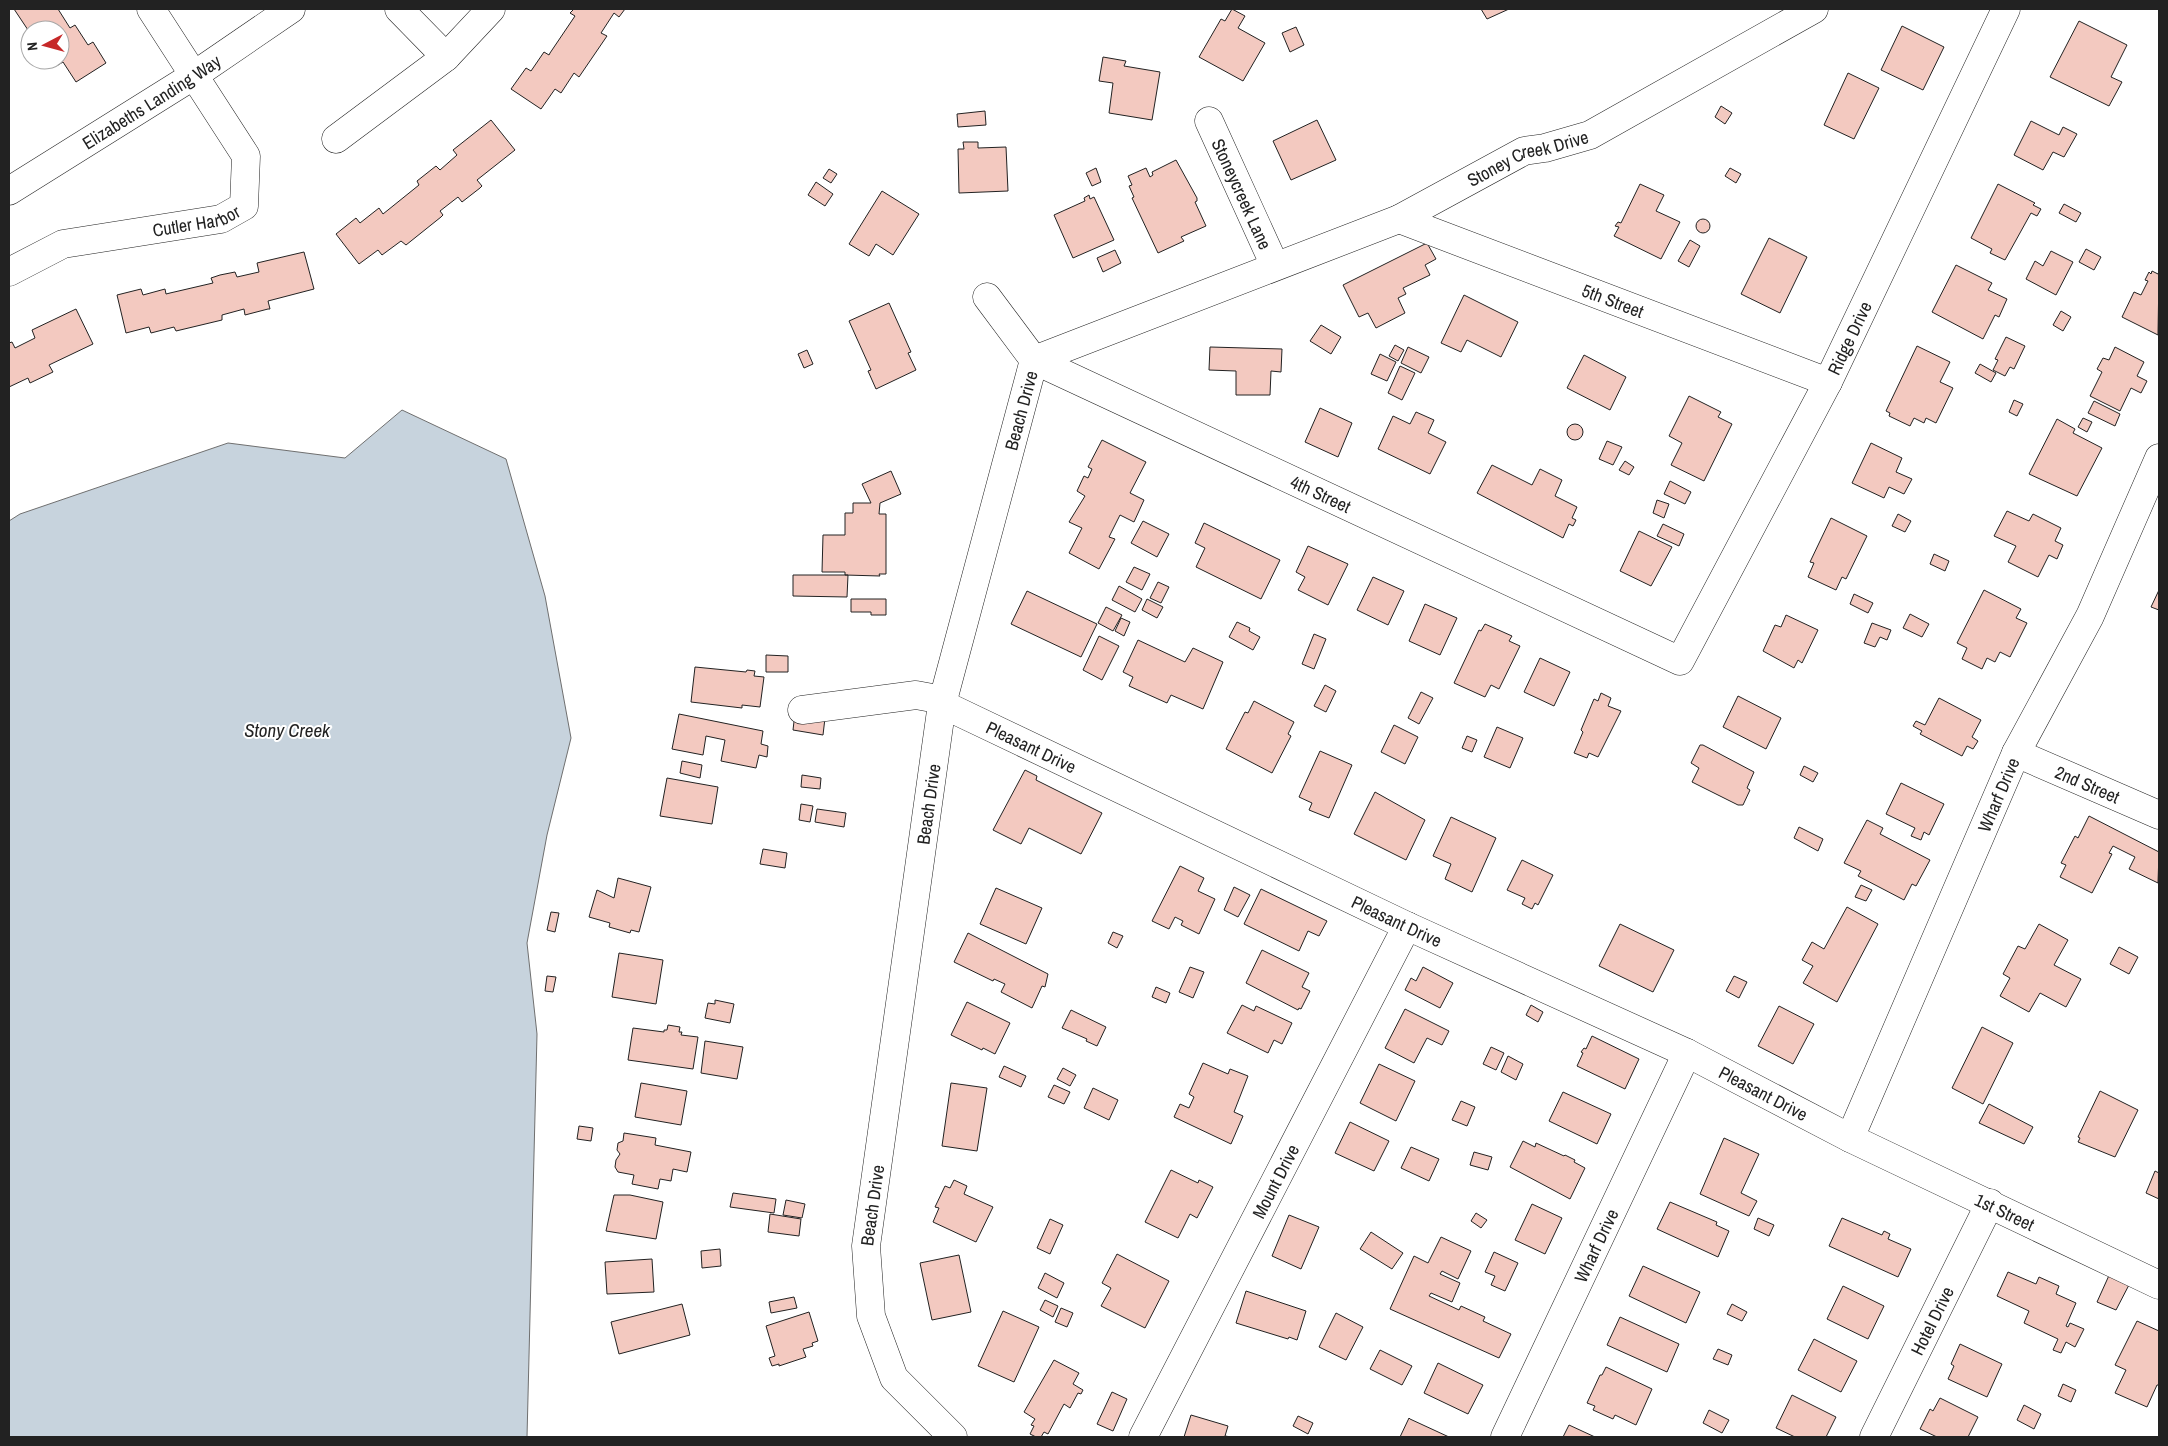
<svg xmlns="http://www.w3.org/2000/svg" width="2168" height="1446" font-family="'Archivo Narrow',sans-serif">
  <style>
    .water { fill: #c7d3dd; stroke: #6f6f6f }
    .building { fill: #f3c9c0; stroke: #222 }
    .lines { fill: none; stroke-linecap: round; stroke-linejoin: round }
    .minor-casing { stroke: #222; stroke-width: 29 }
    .minor { stroke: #fff; stroke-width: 28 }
    .labels { text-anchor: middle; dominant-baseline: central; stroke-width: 4; stroke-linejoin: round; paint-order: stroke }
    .street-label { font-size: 18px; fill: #222; stroke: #fff }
    .water-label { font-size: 19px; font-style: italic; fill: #222; stroke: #fff }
  </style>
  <rect width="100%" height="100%" fill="#fff"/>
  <!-- water -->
  <path class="water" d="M402,410L506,459L545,596L571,738L547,835L527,943L537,1034L527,1437H9V521L20,514L228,443L345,458Z"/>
  <!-- building -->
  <path class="building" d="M14,9H58L70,28L75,25L88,45L93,42L106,63L76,82L63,62L58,65L55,60H60V30H30V33Z
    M574,9H625L619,17L614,13L601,33L607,36L579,77L574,73L561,93L555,89L541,109L511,89L526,68L531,71L544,52L549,55L550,53L575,16L570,13Z
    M1232,9L1245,16L1238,28L1265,43L1243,81L1199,57L1221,19L1225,21Z
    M1481,9H1509L1487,19Z
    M2079,21L2127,45L2111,77L2122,82L2109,106L2050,77Z
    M1902,26L1944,47L1923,90L1881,70Z
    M1296,27L1304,45L1290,52L1282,33Z
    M1103,57L1126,61L1124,66L1160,72L1152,120L1109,113L1113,83L1099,81Z
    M1848,73L1879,88L1854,139L1824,125Z
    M1721,106L1732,113L1725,124L1715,117Z
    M985,111L986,125L958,127L957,114Z
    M491,120L515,150L477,180L482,186L480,188L462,202L458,197L440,211L443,215L441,217L406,245L401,241L382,255L378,250L359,264L336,234L356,218L360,223L379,208L383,214L419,185L417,181L436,166L440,170L457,155L453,150Z
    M1317,120L1336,160L1291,180L1273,141Z
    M2031,121L2059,135L2063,127L2077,134L2064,157L2053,152L2043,170L2014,155Z
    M963,142H978V148L1006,147L1008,191L959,193L958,149H964Z
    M1176,160L1197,198V201L1195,202L1206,226L1181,237L1184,241L1158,253L1132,198L1134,197L1129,186L1132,185L1128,176L1146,168L1150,177L1153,175L1152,172Z
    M1096,168L1101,182L1092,186L1086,173Z
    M1730,168L1741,174L1736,183L1725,176Z
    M829,169L837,174L831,183L823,178Z
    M816,182L833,194L825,206L808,195Z
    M1640,184L1664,195L1656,211L1680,222L1661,259L1614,236L1619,227L1615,226L1618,222L1621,223Z
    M1998,184L2035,203L2033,205L2041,209L2037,216L2031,213L2005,260L1990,253L1992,249L1971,238Z
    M882,191L919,214L893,255L876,244L869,256L849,244Z
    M1089,195L1090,199L1094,197L1114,240L1073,258L1054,215L1085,201L1084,198Z
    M2064,204L2081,213L2076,222L2059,213Z
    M1696 226a7 7 0 1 1 14 0a7 7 0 1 1-14 0Z
    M1769,238L1807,257L1780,313L1741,294Z
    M1690,240L1700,246L1689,267L1678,261Z
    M1427,243L1436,259L1425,265L1430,275L1403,288L1406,294L1398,298L1405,313L1376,328L1368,313L1359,317L1343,285Z
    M2086,249L2101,257L2094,270L2079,262Z
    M1115,250L1121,263L1103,272L1097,258Z
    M2051,251L2073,262L2056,295L2026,279L2035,261L2043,266Z
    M304,252L314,289L268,301L270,309H268L245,315L244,309L222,315V320L176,331L174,327L151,333L149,327L126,333L117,295L141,289L143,295L165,289L166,294L170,293L213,283L211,278L220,275L235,272L237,277L259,272L257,263Z
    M1956,265L1992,283L1988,290L2007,299L1999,317L1995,315L1983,339L1932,312Z
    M2152,271L2158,274L2159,272L2158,335L2122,317L2134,292L2141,295L2148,281L2145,280L2149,272L2151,274Z
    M1464,295L1518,322L1501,357L1467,340L1461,352L1441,343Z
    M889,303L911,352L908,353L916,370L876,389L868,371L871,370L849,321Z
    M76,309L93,344L49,365L53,372L30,383L28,378L9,387V343L12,342L15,348L35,338L32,330Z
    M2061,311L2071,317L2063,331L2053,325Z
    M1321,325L1341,337L1331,354L1310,341Z
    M2006,337L2025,346L2014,369L2010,367L2005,376L1993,370L1998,360L1995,359Z
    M1395,345L1404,350L1398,361L1389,356Z
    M1917,346L1950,362L1940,382L1953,388L1936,423L1926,418L1924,423L1914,418L1910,426L1889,416L1890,413L1886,411Z
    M1210,347L1282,349L1281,372L1271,371L1270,395H1236V371L1209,370Z
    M1408,347L1429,357L1421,373L1401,363Z
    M2115,347L2144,362L2137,376L2147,381L2141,393L2131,388L2120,411L2090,396L2102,372L2097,369L2103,358L2109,360Z
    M807,350L813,364L804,368L798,354Z
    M1380,354L1396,362L1387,381L1371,374Z
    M1584,355L1626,377L1610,410L1567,388Z
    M1980,364L1996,373L1991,382L1975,373Z
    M1400,366L1415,373L1402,400L1388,393Z
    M1689,396L1721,412L1718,417L1732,424L1704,481L1671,465L1682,443L1669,436Z
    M2014,400L2023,404L2017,416L2009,412Z
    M2094,401L2120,414L2115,426L2088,413Z
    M1320,408L1352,423L1338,457L1305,442Z
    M1416,412L1434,420L1428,433L1446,442L1430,474L1378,449L1393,416L1410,424Z
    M2083,418L2092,422L2087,432L2078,427Z
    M2057,419L2075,429L2073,433L2102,448L2077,496L2029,474Z
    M1567 432a8 8 0 1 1 16 0a8 8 0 1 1-16 0Z
    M1102,440L1146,462L1130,493L1144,500L1134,522L1120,515L1109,537L1115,539L1099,569L1069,553L1082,528L1069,522L1085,496L1077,491L1084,476L1088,478L1092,469L1088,467Z
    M1607,441L1622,447L1613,465L1599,459Z
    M1871,443L1902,458L1896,472L1912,479L1904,494L1889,487L1884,498L1852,483Z
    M1625,461L1634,467L1629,475L1619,470Z
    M1492,465L1532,485L1540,469L1562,480L1555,496L1577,507L1572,518L1576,520L1573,526L1569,524L1563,538L1477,493Z
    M891,471L901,494L880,503L879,514H886V574H879L880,576L845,575V572H822L823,535H845V513H853V503H871L862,484Z
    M1670,481L1691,492L1685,504L1664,494Z
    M1657,500L1669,504L1664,518L1653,513Z
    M2007,511L2029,521L2033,514L2061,528L2055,541L2063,545L2057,559L2049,555L2038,577L2008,562L2016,546L1994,536Z
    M1898,514L1911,521L1905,532L1892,526Z
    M1831,518L1867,536L1846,579L1842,577L1836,590L1808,577L1814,563L1810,562Z
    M1143,521L1169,534L1157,557L1131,543Z
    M1204,523L1280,560L1261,599L1196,567L1205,548L1195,543Z
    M1663,524L1684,534L1679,546L1657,536Z
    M1639,531L1672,547L1651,586L1620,571Z
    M1308,546L1348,564L1328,605L1298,590L1305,577L1296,572Z
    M1934,554L1949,561L1945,571L1930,564Z
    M1134,567L1150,574L1142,590L1126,582Z
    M793,575H848L847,597L793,596Z
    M1373,577L1404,591L1388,625L1357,610Z
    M1158,582L1169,587L1161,603L1150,598Z
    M1119,586L1142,599L1135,612L1112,600Z
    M1984,590L2021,609L2016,618L2027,623L2010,657L2000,652L1995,662L1987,658L1982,669L1962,659L1967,648L1957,643Z
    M2159,590V610L2151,607Z
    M1027,591L1097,624L1081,657L1011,624Z
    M1854,594L1873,603L1868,613L1850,604Z
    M851,599H886V615H871V612H851Z
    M1147,599L1163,607L1157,618L1142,610Z
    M1425,604L1457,618L1440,655L1409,641Z
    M1106,607L1122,615L1113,631L1098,623Z
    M1910,614L1929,624L1922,637L1903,628Z
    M1786,615L1818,630L1802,663L1798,660L1794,668L1763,651L1775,625L1781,627Z
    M1121,618L1130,622L1124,636L1115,631Z
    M1237,622L1250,628L1249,631L1260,637L1253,650L1229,637Z
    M1872,623L1891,630L1887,640L1880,637L1875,647L1864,643Z
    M1485,624L1512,636L1509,641L1520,646L1499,689L1491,685L1485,697L1454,683L1479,630L1481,631Z
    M1314,634L1326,639L1314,669L1302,664Z
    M1099,636L1119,646L1102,680L1083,670Z
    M1138,640L1185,662L1193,648L1223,662L1203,709L1171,695L1167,703L1129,686L1133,677L1123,672Z
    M766,655L788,656V672H766Z
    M1540,658L1570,672L1554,706L1524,692Z
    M695,667L746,672L747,670L755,671L754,676L764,677L760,707L742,705V708L691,702Z
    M1325,685L1336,691L1326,712L1314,706Z
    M1421,692L1433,698L1419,724L1408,718Z
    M1601,693L1611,698L1608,706L1621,711L1598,757L1589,753L1587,758L1574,753L1583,732L1581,730L1594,699L1598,701Z
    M1738,696L1781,718L1766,749L1723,727Z
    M1939,698L1981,720L1972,737L1978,741L1973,749L1967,746L1962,756L1920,734L1922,731L1913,726L1916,721L1925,725Z
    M1254,701L1294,722L1288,734L1291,736L1272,773L1226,749L1245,712L1248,713Z
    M795,713L825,718L823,735L793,730Z
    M679,714L763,731L761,744L768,746L767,757L759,755L756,768L721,761L725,740L706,736L703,755L672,749Z
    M1394,725L1418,737L1405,764L1381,752Z
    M1497,727L1523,738L1510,768L1484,757Z
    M1467,736L1477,740L1472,752L1462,748Z
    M1700,745H1703L1754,772L1747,788L1750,790L1743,805H1738L1692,782L1699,768L1691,763Z
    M1320,751L1352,765L1329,818L1309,810L1312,803L1299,797Z
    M682,761L702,765L700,778L680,773Z
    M1804,766L1818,773L1813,782L1800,775Z
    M1025,770L1037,776L1036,780L1102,813L1081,854L1029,828L1021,844L993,830Z
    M802,775L821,778L820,789L801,787Z
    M667,778L718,787L712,824L660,816Z
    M1901,783L1944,804L1929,835L1924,832L1921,840L1911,836L1915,828L1886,814Z
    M1375,792L1425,820L1406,860L1354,834Z
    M801,804L813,806L810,822L799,820Z
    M817,809L846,813L844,827L815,822Z
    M2089,816L2159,852L2158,883L2129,869L2135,857L2113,846L2109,853L2112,854L2092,893L2060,877L2066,865L2061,863L2075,836L2078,838Z
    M1451,817L1496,838L1472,892L1445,879L1451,864L1433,856Z
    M1867,820L1883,828L1880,834L1930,860L1916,886L1912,884L1904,900L1858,876L1861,871L1844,863Z
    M1799,827L1823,839L1818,851L1794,838Z
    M763,849L787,853L785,868L760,864Z
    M1522,860L1553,875L1538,905L1535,903L1532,909L1522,904L1525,898L1507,890Z
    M1180,866L1204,878L1198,891L1215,899L1199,934L1181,925L1183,921L1175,917L1169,929L1152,921Z
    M618,878L651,887L639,932L631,930L630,933L609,927L610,923L589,917L597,890L614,898Z
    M1861,885L1872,890L1866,901L1855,897Z
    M1234,887L1250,895L1238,917L1224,910Z
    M996,888L1042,908L1026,944L980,924Z
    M1261,889L1327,921L1319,936L1308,931L1299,951L1244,924Z
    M1847,907L1878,924L1837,1002L1803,983L1813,966L1802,960L1812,942L1824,949Z
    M551,912L559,913L555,932L547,930Z
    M1620,924L1674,950L1653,992L1599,966Z
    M2039,924L2068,940L2054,965L2081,979L2066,1007L2040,993L2029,1012L2000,996L2010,978L2003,974L2018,946L2025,949Z
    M1113,932L1123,936L1117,948L1108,943Z
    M968,933L1048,974L1045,987L1042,986L1032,1008L1001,992L1005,984L994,979L993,981L954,962Z
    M2119,947L2138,957L2129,974L2110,964Z
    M1262,950L1309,973L1302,987L1310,991L1301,1009L1299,1008L1298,1010L1246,983Z
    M619,953L663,960L656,1004L612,997Z
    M1190,967L1204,972L1193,998L1179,992Z
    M1423,967L1453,983L1440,1008L1405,990L1411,978L1416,981Z
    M547,976L556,977L553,992L545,991Z
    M1734,976L1747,982L1739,998L1726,991Z
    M1156,987L1170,993L1166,1003L1152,997Z
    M715,1000L734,1004L730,1023L705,1018L708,1003L715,1004Z
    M967,1002L1010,1023L995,1054L983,1048L982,1050L951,1035Z
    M1242,1005L1254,1011L1256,1006L1292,1023L1282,1044L1274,1040L1268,1053L1227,1033Z
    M1531,1005L1543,1012L1538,1022L1526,1015Z
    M1779,1006L1814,1024L1793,1064L1758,1046Z
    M1405,1009L1449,1031L1442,1045L1427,1038L1414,1063L1385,1048Z
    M1071,1010L1106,1027L1097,1046L1086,1041L1087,1039L1062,1028Z
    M668,1025L680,1027L679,1032H682L681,1035L698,1037L693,1069L628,1060L633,1028L664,1032V1030H667Z
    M1982,1027L2013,1043L1983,1104L1952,1088Z
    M1592,1036L1639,1059L1625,1089L1577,1066L1583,1053L1581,1052L1584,1048L1586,1049Z
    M705,1041L743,1047L737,1079L701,1073Z
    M1491,1047L1504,1053L1496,1070L1483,1064Z
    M1508,1056L1523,1064L1516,1080L1501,1072Z
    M1203,1063L1228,1074L1230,1069L1248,1076L1234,1112L1243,1116L1231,1144L1174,1117L1180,1104L1189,1108L1194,1097L1189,1094Z
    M1379,1064L1415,1081L1396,1121L1360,1103Z
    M1004,1066L1026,1076L1021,1087L999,1077Z
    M1063,1068L1076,1075L1070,1086L1057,1079Z
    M641,1083L687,1091L681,1125L635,1117Z
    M951,1083L987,1088L977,1151L942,1146Z
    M1054,1085L1070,1092L1064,1104L1048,1097Z
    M1093,1088L1118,1100L1109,1120L1084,1108Z
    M2100,1091L2138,1110L2115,1157L2078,1142L2080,1138L2078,1137Z
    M1563,1092L1611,1114L1597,1144L1549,1121Z
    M1461,1101L1475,1107L1467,1126L1452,1120Z
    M1989,1104L2033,1127L2024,1144L1979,1123Z
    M1350,1122L1389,1141L1374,1171L1335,1153Z
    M579,1126L593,1128L591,1141L577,1139Z
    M624,1133L656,1138L655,1145L691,1152L687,1172L673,1169L671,1181L660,1179L658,1189L632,1184L634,1175L618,1172L615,1167L616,1160L620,1154L617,1150L618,1143L623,1141Z
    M1724,1138L1759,1154L1741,1193L1757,1201L1749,1216L1700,1194Z
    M1523,1141L1535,1147L1536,1143L1564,1156L1565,1155L1575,1160L1574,1162L1585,1168L1570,1199L1510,1167Z
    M1411,1147L1439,1159L1429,1181L1401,1168Z
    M1474,1152L1492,1157L1488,1170L1470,1165Z
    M1171,1170L1198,1183L1199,1180L1213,1187L1197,1218L1190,1214L1178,1238L1145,1222Z
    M2155,1171L2159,1173V1199L2146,1193Z
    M954,1180L967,1186L964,1194L993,1207L976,1242L933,1222L939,1208L935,1207L945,1186L950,1188Z
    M733,1193L776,1199L774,1213L730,1207Z
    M614,1195H630L663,1202L656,1239L606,1231Z
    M786,1200L805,1204L802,1218L783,1215Z
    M1670,1202L1717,1222L1716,1225L1729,1231L1718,1257L1657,1229Z
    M1532,1204L1562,1218L1545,1254L1515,1240Z
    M1476,1213L1487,1220L1481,1228L1471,1221Z
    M770,1214L801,1219L799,1236L768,1232Z
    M1289,1215L1319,1227L1301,1269L1272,1256Z
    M1758,1218L1774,1225L1769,1236L1754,1229Z
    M1842,1218L1882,1235L1884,1231L1890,1234L1888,1239L1911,1249L1898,1277L1829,1246Z
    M1050,1219L1063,1225L1050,1254L1037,1248Z
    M1371,1232L1403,1253L1392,1269L1360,1249Z
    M1441,1237L1471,1251L1458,1279L1442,1271L1440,1274L1460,1283L1452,1302L1431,1293L1429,1296L1459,1310L1461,1306L1485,1317L1483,1321L1511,1334L1499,1358L1390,1309L1414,1256L1428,1263Z
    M720,1249L721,1266L702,1268L701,1251Z
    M1494,1252L1518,1263L1505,1291L1491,1285L1495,1276L1485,1272Z
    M1117,1254L1169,1281L1145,1328L1101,1306L1111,1288L1102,1283Z
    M959,1255L971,1312L932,1320L920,1263Z
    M652,1259L654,1292L607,1294L605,1262Z
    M1643,1266L1700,1292L1686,1323L1629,1296Z
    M2111,1271L2131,1281L2116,1310L2097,1302Z
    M2008,1272L2036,1284L2039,1277L2059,1286L2056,1294L2076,1303L2066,1326L2068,1327L2070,1323L2084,1329L2075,1347L2066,1342L2061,1353L2053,1350L2058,1339L2024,1323L2029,1311L1997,1296Z
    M1045,1273L1064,1283L1057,1298L1038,1288Z
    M1843,1286L1884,1306L1868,1339L1827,1319Z
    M1246,1291L1306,1311L1297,1340L1289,1337L1288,1339L1236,1323Z
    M794,1297L797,1308L771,1313L769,1302Z
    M1045,1300L1058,1306L1053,1317L1040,1310Z
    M682,1304L690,1335L619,1354L611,1322Z
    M1732,1304L1747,1312L1742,1321L1727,1314Z
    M1061,1308L1073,1313L1067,1327L1055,1322Z
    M1003,1311L1039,1327L1014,1382L978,1366Z
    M809,1312L818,1341L812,1343L813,1346L803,1349L806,1357L779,1366V1364L772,1366L769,1358L775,1356L766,1326Z
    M1336,1313L1363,1327L1346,1360L1319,1347Z
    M1620,1317L1679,1344L1667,1372L1607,1345Z
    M2137,1321L2159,1331V1385H2157L2147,1407L2115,1393L2126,1370L2115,1365Z
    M1814,1339L1857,1361L1841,1392L1798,1370Z
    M1960,1344L2002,1364L1987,1397L1948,1379L1954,1366L1951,1364Z
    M1718,1349L1732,1355L1728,1365L1713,1359Z
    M1380,1350L1412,1366L1402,1385L1370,1369Z
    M1054,1360L1079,1373L1073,1384L1083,1390L1081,1394L1078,1393L1070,1408L1064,1404L1048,1434L1044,1432L1041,1437H1036L1030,1434L1034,1426L1031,1425L1035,1419L1024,1412Z
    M1438,1363L1483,1385L1468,1414L1424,1393Z
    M1606,1367L1652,1389L1636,1425L1615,1415L1613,1419L1593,1410L1595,1406L1587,1403L1600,1375H1602Z
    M2063,1384L2076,1390L2071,1402L2058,1396Z
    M1112,1392L1127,1399L1113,1431L1097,1424Z
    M1792,1395L1836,1417L1826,1437H1795L1776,1428Z
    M1940,1398L1978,1417L1968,1437H1937L1920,1429L1930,1409L1933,1411Z
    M2024,1405L2041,1414L2034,1429L2017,1420Z
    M1709,1410L1729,1420L1722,1433L1703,1423Z
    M1191,1415L1228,1426L1225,1436L1231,1437H1184Z
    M1298,1416L1313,1423L1308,1434L1293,1426Z
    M1409,1418L1410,1419L1449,1437H1400Z
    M1569,1425L1595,1437H1563Z"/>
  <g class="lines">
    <!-- minor casing -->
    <g class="minor-casing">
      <g id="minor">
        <path d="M399,9L446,57"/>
        <path id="s1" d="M1209,121L1275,266"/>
        <path d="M336,139L446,57L491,9"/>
        <path id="s2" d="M9,191L193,76L291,9"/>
        <path id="s3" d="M1399,219L1828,382"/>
        <path id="s4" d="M9,272L63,244L221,219L244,206L246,156L151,9"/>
        <path id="s5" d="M987,297L1034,360L1680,661L1828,382L2006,9"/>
        <path id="s6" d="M942,704L1407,926L1687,1053L1850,1138L2159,1285"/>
        <path d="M802,710L916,695L943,700"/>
        <path id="s7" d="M2016,753L2159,815"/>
        <path id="s8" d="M1850,1138L2016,753L2090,616L2159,458"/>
        <path id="s9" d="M953,1437L894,1378L871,1316L866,1246L942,704L1034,360L1399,219L1524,151L1545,148L1590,135L1814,9"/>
        <path id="s10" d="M1143,1437L1407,926"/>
        <path id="s11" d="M1505,1437L1687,1053"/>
        <path id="s12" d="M1874,1437L1990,1203"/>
      </g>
    </g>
    <!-- minor -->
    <use href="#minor" class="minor"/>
  </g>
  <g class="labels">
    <!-- street labels -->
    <g class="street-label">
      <text stroke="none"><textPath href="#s2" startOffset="168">Elizabeths Landing Way</textPath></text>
      <text stroke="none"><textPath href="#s9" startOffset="1658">Stoney Creek Drive</textPath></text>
      <text stroke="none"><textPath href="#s1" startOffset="80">Stoneycreek Lane</textPath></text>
      <text stroke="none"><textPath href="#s4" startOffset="196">Cutler Harbor</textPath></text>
      <text stroke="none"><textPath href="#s3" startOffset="229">5th Street</textPath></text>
      <text stroke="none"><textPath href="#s5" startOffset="1156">Ridge Drive</textPath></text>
      <text stroke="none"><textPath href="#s9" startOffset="1071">Beach Drive</textPath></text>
      <text stroke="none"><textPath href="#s5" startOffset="395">4th Street</textPath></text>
      <text stroke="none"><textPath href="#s6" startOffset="99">Pleasant Drive</textPath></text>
      <text stroke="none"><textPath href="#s7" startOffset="78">2nd Street</textPath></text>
      <text stroke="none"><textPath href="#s8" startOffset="374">Wharf Drive</textPath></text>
      <text stroke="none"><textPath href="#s9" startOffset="666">Beach Drive</textPath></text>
      <text stroke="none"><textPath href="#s6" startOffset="504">Pleasant Drive</textPath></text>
      <text stroke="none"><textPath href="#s6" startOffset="909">Pleasant Drive</textPath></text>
      <text stroke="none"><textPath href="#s10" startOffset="288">Mount Drive</textPath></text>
      <text stroke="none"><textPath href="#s9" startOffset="261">Beach Drive</textPath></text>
      <text stroke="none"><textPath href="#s6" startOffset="1178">1st Street</textPath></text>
      <text stroke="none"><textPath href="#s11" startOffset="212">Wharf Drive</textPath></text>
      <text stroke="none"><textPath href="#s12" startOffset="130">Hotel Drive</textPath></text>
    </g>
    <!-- water labels -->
    <g class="water-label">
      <text x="287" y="730">Stony Creek</text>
    </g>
  </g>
  <!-- border -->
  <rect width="2168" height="1446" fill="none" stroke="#222222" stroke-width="20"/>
  <!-- north arrow -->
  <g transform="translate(45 45) rotate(264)"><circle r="24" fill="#ffffff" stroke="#a7a7a7"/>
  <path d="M0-4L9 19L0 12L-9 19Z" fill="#c62828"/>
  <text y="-8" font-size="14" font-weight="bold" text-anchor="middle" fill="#222222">N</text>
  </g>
</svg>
